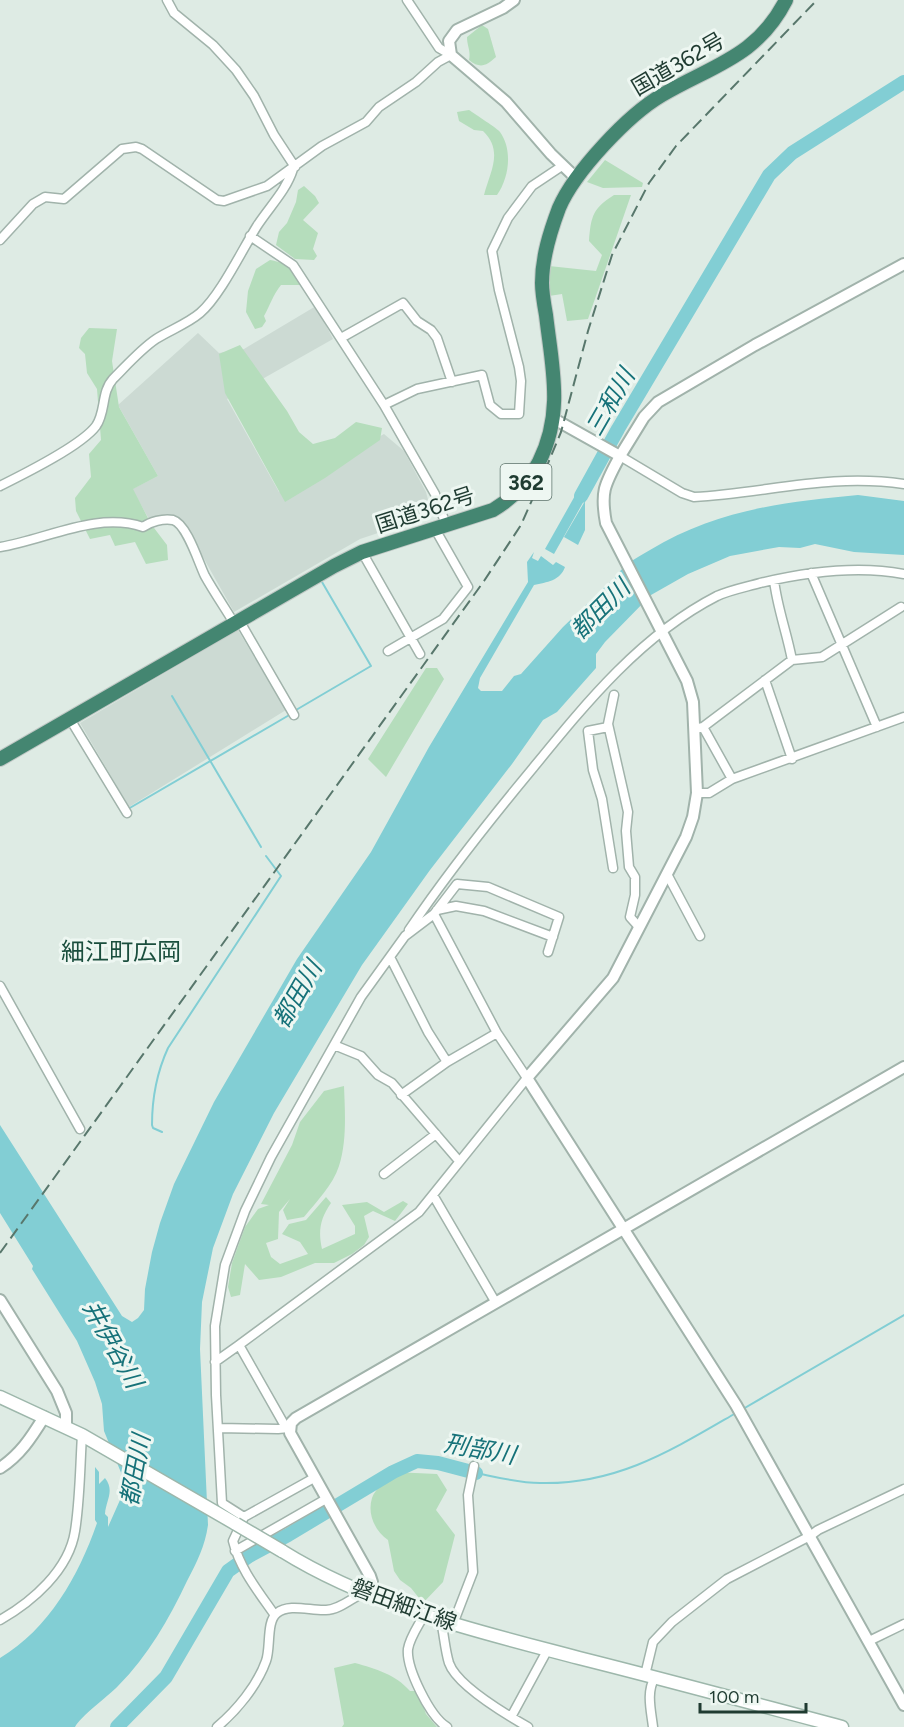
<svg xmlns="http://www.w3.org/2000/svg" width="904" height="1727" font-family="Figtree,'Noto Sans JP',sans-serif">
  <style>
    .built { fill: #ccdad3 }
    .green { fill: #b5ddbc }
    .water { fill: #82ced4 }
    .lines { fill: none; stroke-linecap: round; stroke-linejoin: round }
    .stream { stroke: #82ced4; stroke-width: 2 }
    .river { stroke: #82ced4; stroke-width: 14 }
    .minor-casing { stroke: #a1b3ab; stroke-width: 11 }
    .tertiary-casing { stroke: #a1b3ab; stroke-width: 14 }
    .secondary-casing { stroke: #9db7ab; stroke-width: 15 }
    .trunk-casing { stroke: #c0c8c5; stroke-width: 16 }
    .minor { stroke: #fff; stroke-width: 8 }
    .tertiary { stroke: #fff; stroke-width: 10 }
    .secondary { stroke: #fff; stroke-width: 12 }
    .trunk { stroke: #448671; stroke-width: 14 }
    .rail { stroke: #58776c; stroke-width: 2; stroke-dasharray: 12 6; stroke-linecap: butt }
    .secondary-bridge-casing { stroke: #9db7ab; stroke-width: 15; stroke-linecap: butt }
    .secondary-bridge { stroke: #fff; stroke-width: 12 }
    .labels { text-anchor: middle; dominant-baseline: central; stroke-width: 6; stroke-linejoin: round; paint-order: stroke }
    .shield { fill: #eef7f2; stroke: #5d736b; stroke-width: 1.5 }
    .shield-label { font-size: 21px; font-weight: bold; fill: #1f3b31 }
    .street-label { font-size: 22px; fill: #1f3b31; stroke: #eef7f2 }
    .water-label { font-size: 24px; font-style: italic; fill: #167279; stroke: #eef7f2 }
    .neighbourhood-label { font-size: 24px; fill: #1a4e3d; stroke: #eef7f2 }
  </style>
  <rect width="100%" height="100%" fill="#deebe4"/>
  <!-- built -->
  <path class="built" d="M316,306L333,339L227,399L279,492L384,434L404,451L426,492L432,515L360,539L234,612L182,520L150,521L132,489L158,476L118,405L198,333L219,353L244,349Z
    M238,630L286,710L129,807L80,723Z"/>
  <!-- green -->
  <path class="green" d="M482,25L488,29L496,57C486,66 480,69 469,60C471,51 467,46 467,37Z
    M469,110C475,114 498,129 500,132C513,150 509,178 497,195H484C490,172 504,151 483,131L474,130L459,121L457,112Z
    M605,160L643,183L642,187L603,188L587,182Z
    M304,186L315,196L319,203L303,220L318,233L313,249L317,256L314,260L295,259L276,245L279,232L287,223L296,202L298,190Z
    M614,195H631L588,319L567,321L562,294L549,296V266L596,271L602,255L589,241C591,216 593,208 614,195Z
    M270,260C286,263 296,268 300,285H281C273,295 270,305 264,316L266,321L262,327L255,329L246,312L248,291L256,269Z
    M89,328L117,329L112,361L119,407L158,476L133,489L151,524L167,545L168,560L146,564L135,542L115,546L110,535L90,539L76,511L75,498L91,477L89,454L101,440L97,389L87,373L85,354L79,348L81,338Z
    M240,345L287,411L299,432L313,444L335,438L356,422L382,428L380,440L325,478L285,502L225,393L219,354Z
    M426,668H437L444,679L386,777L368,759Z
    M344,1086C345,1112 347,1141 339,1166C333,1185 316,1202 304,1217L287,1220L283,1210L290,1199L279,1212L278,1239L266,1243L271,1257L280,1264L308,1254L300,1242L282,1234L289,1224L306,1220L326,1197L331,1203C320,1219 318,1231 322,1249L355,1234V1226L342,1205L367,1202L384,1212L403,1201L408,1204L395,1221L373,1211L364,1216L369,1237L364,1245L352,1254L334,1263H315L281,1277L259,1280L245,1264L240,1295L231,1297L228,1287L232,1263L245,1227L258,1209L269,1205L261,1204L292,1145L300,1122L324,1091Z
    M393,1472L437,1474L447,1490L436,1510L455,1535L443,1582L423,1603L411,1588L400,1580L394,1571L388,1540C375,1531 367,1514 372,1498C375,1489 387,1479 393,1472Z
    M355,1663C376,1669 395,1674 410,1691H418L426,1714L437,1727H342L344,1724L334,1668Z"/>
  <!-- water -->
  <path class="water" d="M591,478L585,490V499L554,554L545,549L581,485Z
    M858,495L904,501V555L854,552L815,544L800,548L779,547L730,556L688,574L651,595L605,642L596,654V668L557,712L543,720L512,764L430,870L362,965L274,1113L233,1194L213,1248L202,1302L200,1349L208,1525C205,1546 197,1562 187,1581C169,1619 148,1656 118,1686C107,1697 81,1716 75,1727H0V1658C49,1629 79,1575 97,1523L95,1520V1467L99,1472V1484L105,1478C115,1491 106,1500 105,1514L108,1517V1527L124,1491L122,1475L104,1431L102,1404L95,1382L77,1341L32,1269L33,1266L0,1213V1125L122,1316L132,1322L138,1318L144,1310L145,1289L152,1252L160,1223L174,1184L214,1102L297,959L371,852L429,747L528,582L527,562L534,552L532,558L538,561L541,556L553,565L556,562L565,567C560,581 547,582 534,585L480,678L478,688L481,691H502L514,676L521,674L563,627L609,583L613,582C620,566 635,559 650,550C716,510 783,502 858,495Z
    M585,501V530L578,545L564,537Z"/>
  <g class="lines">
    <!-- stream -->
    <path class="stream" d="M172,696L261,847
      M296,710L371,666L322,582
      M128,809L291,714
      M162,1132L153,1128L152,1125C152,1098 157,1072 168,1048L281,876L266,856
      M743,1409L904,1315
      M476,1473C497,1477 518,1483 540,1483C617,1485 672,1450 736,1413"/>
    <!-- river -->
    <path class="river" d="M581,496L618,429L769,175L792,153L904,82
      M117,1727L166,1677L228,1571L249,1556L288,1535L393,1472L417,1461L438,1463L476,1473"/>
    <!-- minor casing -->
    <g class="minor-casing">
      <path id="minor" d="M167,0L174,13L213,45L236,70L254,96L274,135L295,167
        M250,236L293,265L384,405L435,494L446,525
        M0,240L33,204L45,197L64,199L122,149L136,147L142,149L217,200L224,201L267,186L322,146L366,122L379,107L416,82L438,62L451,55L439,48L407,0
        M341,338L403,303L417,321L431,330L437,338L452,382
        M384,405L417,389L482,375L490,405L501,414H519L521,381L519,367L499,290L492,251L508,218L532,186L562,166
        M620,456L682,493L694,497C767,493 829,473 904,484
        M0,486C24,474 81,446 96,426C106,412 101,392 113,379C126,366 141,349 156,339C170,330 187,324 200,313C220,296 242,250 257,226C270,206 286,191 293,169
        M0,547C45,540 97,511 143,527C150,522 163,518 173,520C187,524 199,564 205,576C214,592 225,608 234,623
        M362,552L420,654
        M811,573L877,727
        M774,580C777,607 787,633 792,660
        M239,620L294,715
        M388,651L443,619L468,587L435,529
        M765,680L792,759
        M614,695L608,724L628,812L626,831L629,867L635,877V895L630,917L639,927
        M70,719L127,813
        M608,727L588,731L593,770L602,799L613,868
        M703,727L732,779
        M695,729L703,727L792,660L822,657L901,607
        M697,793H709L732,779L904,717
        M667,874L700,936
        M437,910L456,906L484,911L553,937
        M409,930C447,874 489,821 533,768C586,703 641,635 717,596C730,590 746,587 760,583C806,572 857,565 904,574
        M390,957L428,1032L447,1062
        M0,986L80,1129
        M334,1045L361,1056L378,1075L392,1083L459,1161
        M401,1095L447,1062L497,1033
        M384,1174L436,1134
        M433,1195L496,1303
        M215,1362L239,1345
        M219,1428L278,1429L289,1428
        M290,1428L285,1426L239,1345L419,1212L527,1078L497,1033L434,914
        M244,1517L314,1478
        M235,1551L326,1499
        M274,1614C258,1591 240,1569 233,1541L244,1517L222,1503L216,1395L215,1326L225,1265L245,1211L271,1157L361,997L405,936L434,914L457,884L488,887L559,917L548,952
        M424,1615C419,1625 410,1637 408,1649C406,1668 430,1717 447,1727
        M0,1620C32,1602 69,1570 75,1531C80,1500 80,1467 82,1435
        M441,1621C444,1634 445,1650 449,1663C457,1686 507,1715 528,1727
        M453,1624L473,1572L468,1495L474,1466
        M869,1641L904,1624
        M645,1675L653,1642L672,1622L727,1579L810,1536L818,1530L904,1489
        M511,1717L548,1649
        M217,1727C237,1710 257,1686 266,1661C271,1648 266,1621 277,1613C289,1603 311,1611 326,1610C339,1610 352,1598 363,1593
        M653,1727C651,1710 646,1692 655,1677"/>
    </g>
    <!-- tertiary casing -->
    <g class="tertiary-casing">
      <path id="tertiary" d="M514,0L503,8L457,30L449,41L451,55L506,102L551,154L577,179
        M554,419L620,456L644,417L658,402L755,345L904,264
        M620,456C605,484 600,491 606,523L687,681L693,702L697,793L693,817L686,837L613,978L527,1078L736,1405L904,1705
        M0,1300L57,1391L66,1413V1427
        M0,1468C20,1455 31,1438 44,1417
        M363,1593L372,1582L370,1576L290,1433L291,1423L296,1418L904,1067"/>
    </g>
    <!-- secondary casing -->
    <g class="secondary-casing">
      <path id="secondary" d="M0,1397L82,1435L236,1524
        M282,1551C372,1607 477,1631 579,1658C667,1680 755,1704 842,1727"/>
    </g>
    <!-- trunk casing -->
    <g class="trunk-casing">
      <path id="trunk" d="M0,759L334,566L362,552L493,510C513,498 528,483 539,462C564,412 552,367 546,315C544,304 542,293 542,283C542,257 550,232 559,208C575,171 628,115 662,95C713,65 757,57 786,0"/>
    </g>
    <!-- minor -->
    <use href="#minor" class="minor"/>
    <!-- tertiary -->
    <use href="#tertiary" class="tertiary"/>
    <!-- secondary -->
    <use href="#secondary" class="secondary"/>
    <!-- trunk -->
    <use href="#trunk" class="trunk"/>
    <!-- rail -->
    <path class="rail" d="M0,1253L484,581L521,525L544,473L561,432L588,331L612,255L649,183L676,146L817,0"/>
    <!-- secondary-bridge casing -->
    <g class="secondary-bridge-casing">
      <path id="secondary-bridge" d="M236,1524L282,1551"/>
    </g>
    <!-- secondary-bridge -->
    <use href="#secondary-bridge" class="secondary-bridge"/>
  </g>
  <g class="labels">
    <!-- shield labels -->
    <rect class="shield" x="500.5" y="464" width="51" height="36" rx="4.5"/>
    <g class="shield-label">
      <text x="526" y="482">362</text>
    </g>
    <!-- street labels -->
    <g class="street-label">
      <text transform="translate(678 64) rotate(-30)">国道362号</text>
      <text transform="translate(425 510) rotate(-18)">国道362号</text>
      <text transform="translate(404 1605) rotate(20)">磐田細江線</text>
    </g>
    <!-- water labels -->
    <g class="water-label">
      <text transform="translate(610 402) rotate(-60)">三和川</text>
      <text transform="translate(600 609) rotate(-45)">都田川</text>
      <text transform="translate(297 994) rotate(-60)">都田川</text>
      <text transform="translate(113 1344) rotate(61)">井伊谷川</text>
      <text transform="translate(480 1449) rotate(10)">刑部川</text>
      <text transform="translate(135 1470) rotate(-80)">都田川</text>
    </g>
    <!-- neighbourhood labels -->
    <g class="neighbourhood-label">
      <text x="121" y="951">細江町広岡</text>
    </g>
  </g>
  <!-- scale -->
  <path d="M700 1703v9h106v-9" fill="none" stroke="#1f3b31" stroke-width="3"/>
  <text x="709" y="1703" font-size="18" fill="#1f3b31" stroke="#eef7f2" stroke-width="4.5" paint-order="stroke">100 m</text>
</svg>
